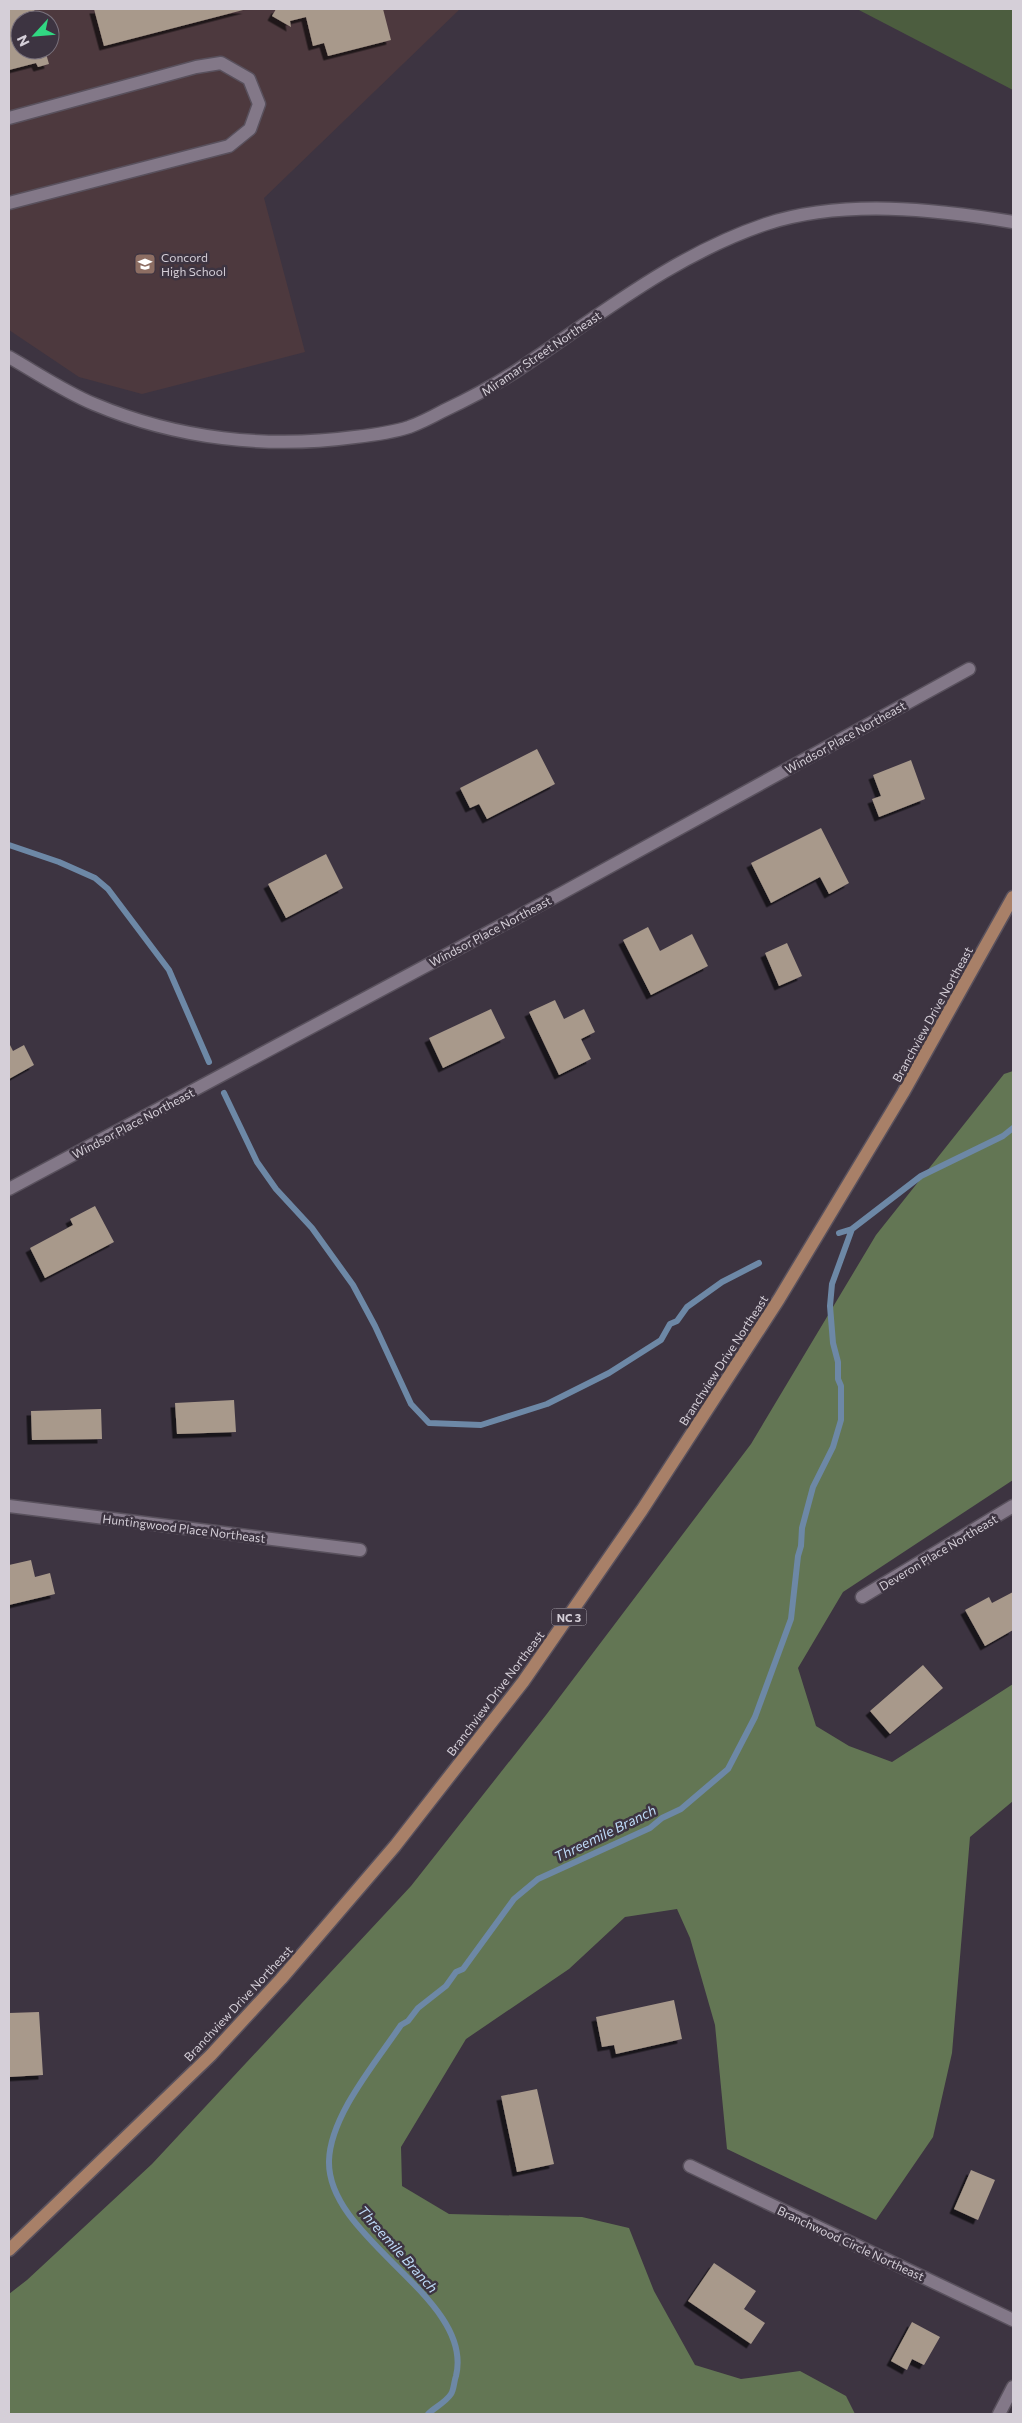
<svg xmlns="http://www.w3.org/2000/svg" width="1022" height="2423" font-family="Commissioner,sans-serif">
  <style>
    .education { fill: #4d393e; fill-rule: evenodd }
    .green { fill: #4c5d3f }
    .forest { fill: #637654 }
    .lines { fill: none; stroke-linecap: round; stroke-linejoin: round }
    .stream { stroke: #6d88a6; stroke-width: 6 }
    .building { fill: #a8998b; filter: url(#shadow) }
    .minor-casing { stroke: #59515d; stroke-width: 15 }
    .major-casing { stroke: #59515d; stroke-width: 15 }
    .minor { stroke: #837888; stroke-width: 12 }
    .major { stroke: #a88068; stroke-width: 12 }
    .labels { text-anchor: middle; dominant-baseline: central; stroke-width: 5; stroke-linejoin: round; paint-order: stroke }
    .shield { fill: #3d3441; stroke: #a7a0ab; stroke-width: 1 }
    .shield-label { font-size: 11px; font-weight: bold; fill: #d5cfd8 }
    .poi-label { font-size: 12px; fill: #d5cfd8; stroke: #3d3441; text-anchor: start }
    .street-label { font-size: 12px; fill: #d5cfd8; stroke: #3d3441 }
    .water-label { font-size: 14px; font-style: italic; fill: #bedaf8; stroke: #3d3441 }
  </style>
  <defs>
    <filter id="shadow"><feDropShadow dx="-4.5" dy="4.5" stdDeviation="0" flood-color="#0009"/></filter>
  </defs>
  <rect width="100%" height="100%" fill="#3d3441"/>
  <!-- education -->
  <path class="education" d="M9,9H460L264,198L305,352L142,394L79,377L9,330ZM20,20H50V50H20Z"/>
  <!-- green -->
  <path class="green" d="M857,9H1013V90Z"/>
  <!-- forest -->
  <path class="forest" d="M1013,1071V1480L843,1592L798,1668L816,1726L849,1746L892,1762L1013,1684V1801L970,1837L952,2053L933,2137L876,2220L727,2149L715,2025L690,1938L677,1909L625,1917L569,1969L466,2039L401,2147L402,2186L449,2214L582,2217L629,2228L654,2291L695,2365L741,2379L800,2371L846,2396L855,2414H9V2294L27,2280L152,2164L411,1886L546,1715L751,1444L876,1235L1004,1074Z"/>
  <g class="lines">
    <!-- stream -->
    <path class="stream" d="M9,845L59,862L95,878L108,889L169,970L209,1062
      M224,1093L257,1162L276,1189L312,1228L353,1285L375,1326L411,1404L429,1423L481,1425L547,1404L609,1373L661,1340L670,1324L677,1321L687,1307L722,1282L759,1263
      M839,1233L852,1229
      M428,2414C434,2408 446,2402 451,2394C454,2390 454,2381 456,2376C475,2298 327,2240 329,2161C330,2116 376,2062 401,2025L408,2021L418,2008L446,1986L456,1972L463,1969L514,1899L538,1879L650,1828L662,1818L681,1809L728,1769L755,1717L791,1619L798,1556L801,1546L802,1528L813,1487L833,1447L841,1420V1386L838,1379V1362L833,1343L830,1306L832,1284L852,1229L921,1176L1003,1136L1013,1128"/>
  </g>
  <!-- building -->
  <path class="building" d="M9,9H34L37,20H20V50H45L49,64L38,67L36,63L9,70Z
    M94,9H247L104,46Z
    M276,9H383L391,40L328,56L324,43L313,46L306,17L290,21L291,27L272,16Z
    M537,749L555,784L487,819L479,804L470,808L460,788Z
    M911,760L925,799L879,817L872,799L881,796L873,775Z
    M821,828L849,883L829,894L820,877L771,903L751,863Z
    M326,854L343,888L286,918L268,884Z
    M648,927L660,951L692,934L708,966L651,995L623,940Z
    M787,943L802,976L779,986L765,953Z
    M555,1000L564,1019L584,1009L595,1032L581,1039L591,1059L559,1075L529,1012Z
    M491,1009L505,1038L443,1068L429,1038Z
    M9,1043L13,1051L24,1045L34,1065L9,1079Z
    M95,1206L114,1242L45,1278L30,1248L73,1225L70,1219Z
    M234,1400L236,1432L177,1434L175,1403Z
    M101,1409L102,1439L32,1440L31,1411Z
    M31,1560L35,1577L50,1573L55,1594L9,1605V1565Z
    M1013,1592V1630L985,1646L965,1610L989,1597L992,1603Z
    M923,1665L943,1688L890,1734L870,1711Z
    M674,2000L682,2039L616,2054L614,2045L602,2047L596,2017Z
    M39,2012L43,2075L9,2077V2013Z
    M537,2089L554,2164L517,2172L501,2096Z
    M971,2170L995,2180L978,2220L954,2209Z
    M714,2263L756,2291L744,2309L765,2323L751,2344L688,2301Z
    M912,2322L940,2337L924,2365L912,2359L907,2370L891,2361Z"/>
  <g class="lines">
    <!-- minor casing -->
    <g class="minor-casing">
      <path id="minor" d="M9,118L196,67L221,63L249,79L259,104L250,129L229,146L9,203
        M9,357C37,373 65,392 94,404C177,439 267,449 355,437C373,435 391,433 409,427C420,423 432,417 443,411C473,397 501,382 528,363C605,311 677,254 766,224C843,199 935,209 1013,222
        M9,1189L562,893L969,669
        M9,1506L360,1550
        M862,1597L1013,1506
        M690,2166L1013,2320
        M999,2414L1013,2387"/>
    </g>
    <!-- major casing -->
    <g class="major-casing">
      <path id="major" d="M9,2250L211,2055L281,1979L395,1846L523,1682L642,1510L779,1299L903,1093L1013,897"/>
    </g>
    <!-- minor -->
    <use href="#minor" class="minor"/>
    <!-- major -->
    <use href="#major" class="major"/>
  </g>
  <!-- icons -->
  <defs>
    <g id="school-square" transform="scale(1.125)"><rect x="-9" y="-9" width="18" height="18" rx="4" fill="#8d6e63" stroke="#3d3441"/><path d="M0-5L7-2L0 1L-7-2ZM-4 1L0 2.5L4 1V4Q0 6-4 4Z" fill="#fff"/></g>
  </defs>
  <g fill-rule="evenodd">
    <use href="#school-square" x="145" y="264"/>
  </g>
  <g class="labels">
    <!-- shield labels -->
    <rect class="shield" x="551.5" y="1608.5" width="35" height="17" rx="4"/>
    <g class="shield-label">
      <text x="569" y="1617">NC 3</text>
    </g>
    <!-- poi labels -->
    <g class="poi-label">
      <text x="161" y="257">Concord<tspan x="161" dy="14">High School</tspan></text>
    </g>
    <!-- street labels -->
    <g class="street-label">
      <text transform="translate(541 353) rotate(-34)">Miramar Street Northeast</text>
      <text transform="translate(845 737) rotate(-29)">Windsor Place Northeast</text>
      <text transform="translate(490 931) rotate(-28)">Windsor Place Northeast</text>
      <text transform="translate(932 1014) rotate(-61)">Branchview Drive Northeast</text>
      <text transform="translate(133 1123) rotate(-28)">Windsor Place Northeast</text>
      <text transform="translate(723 1360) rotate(-57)">Branchview Drive Northeast</text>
      <text transform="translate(184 1528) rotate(7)">Huntingwood Place Northeast</text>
      <text transform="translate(938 1552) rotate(-31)">Deveron Place Northeast</text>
      <text transform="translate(495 1693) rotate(-53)">Branchview Drive Northeast</text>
      <text transform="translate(238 2003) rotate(-47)">Branchview Drive Northeast</text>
      <text transform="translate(851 2243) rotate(25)">Branchwood Circle Northeast</text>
    </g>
    <!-- water labels -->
    <g class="water-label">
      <text transform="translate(605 1833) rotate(-26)">Threemile Branch</text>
      <text transform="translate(398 2249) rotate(48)">Threemile Branch</text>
    </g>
  </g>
  <!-- border -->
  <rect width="1022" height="2423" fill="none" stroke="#d5cfd8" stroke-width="20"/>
  <!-- north arrow -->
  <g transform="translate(35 35) rotate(244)"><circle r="24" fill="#3d3441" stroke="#7a727d"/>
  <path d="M0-4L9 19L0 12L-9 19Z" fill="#31d882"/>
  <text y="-8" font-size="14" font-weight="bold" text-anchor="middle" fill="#d5cfd8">N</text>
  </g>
</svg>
